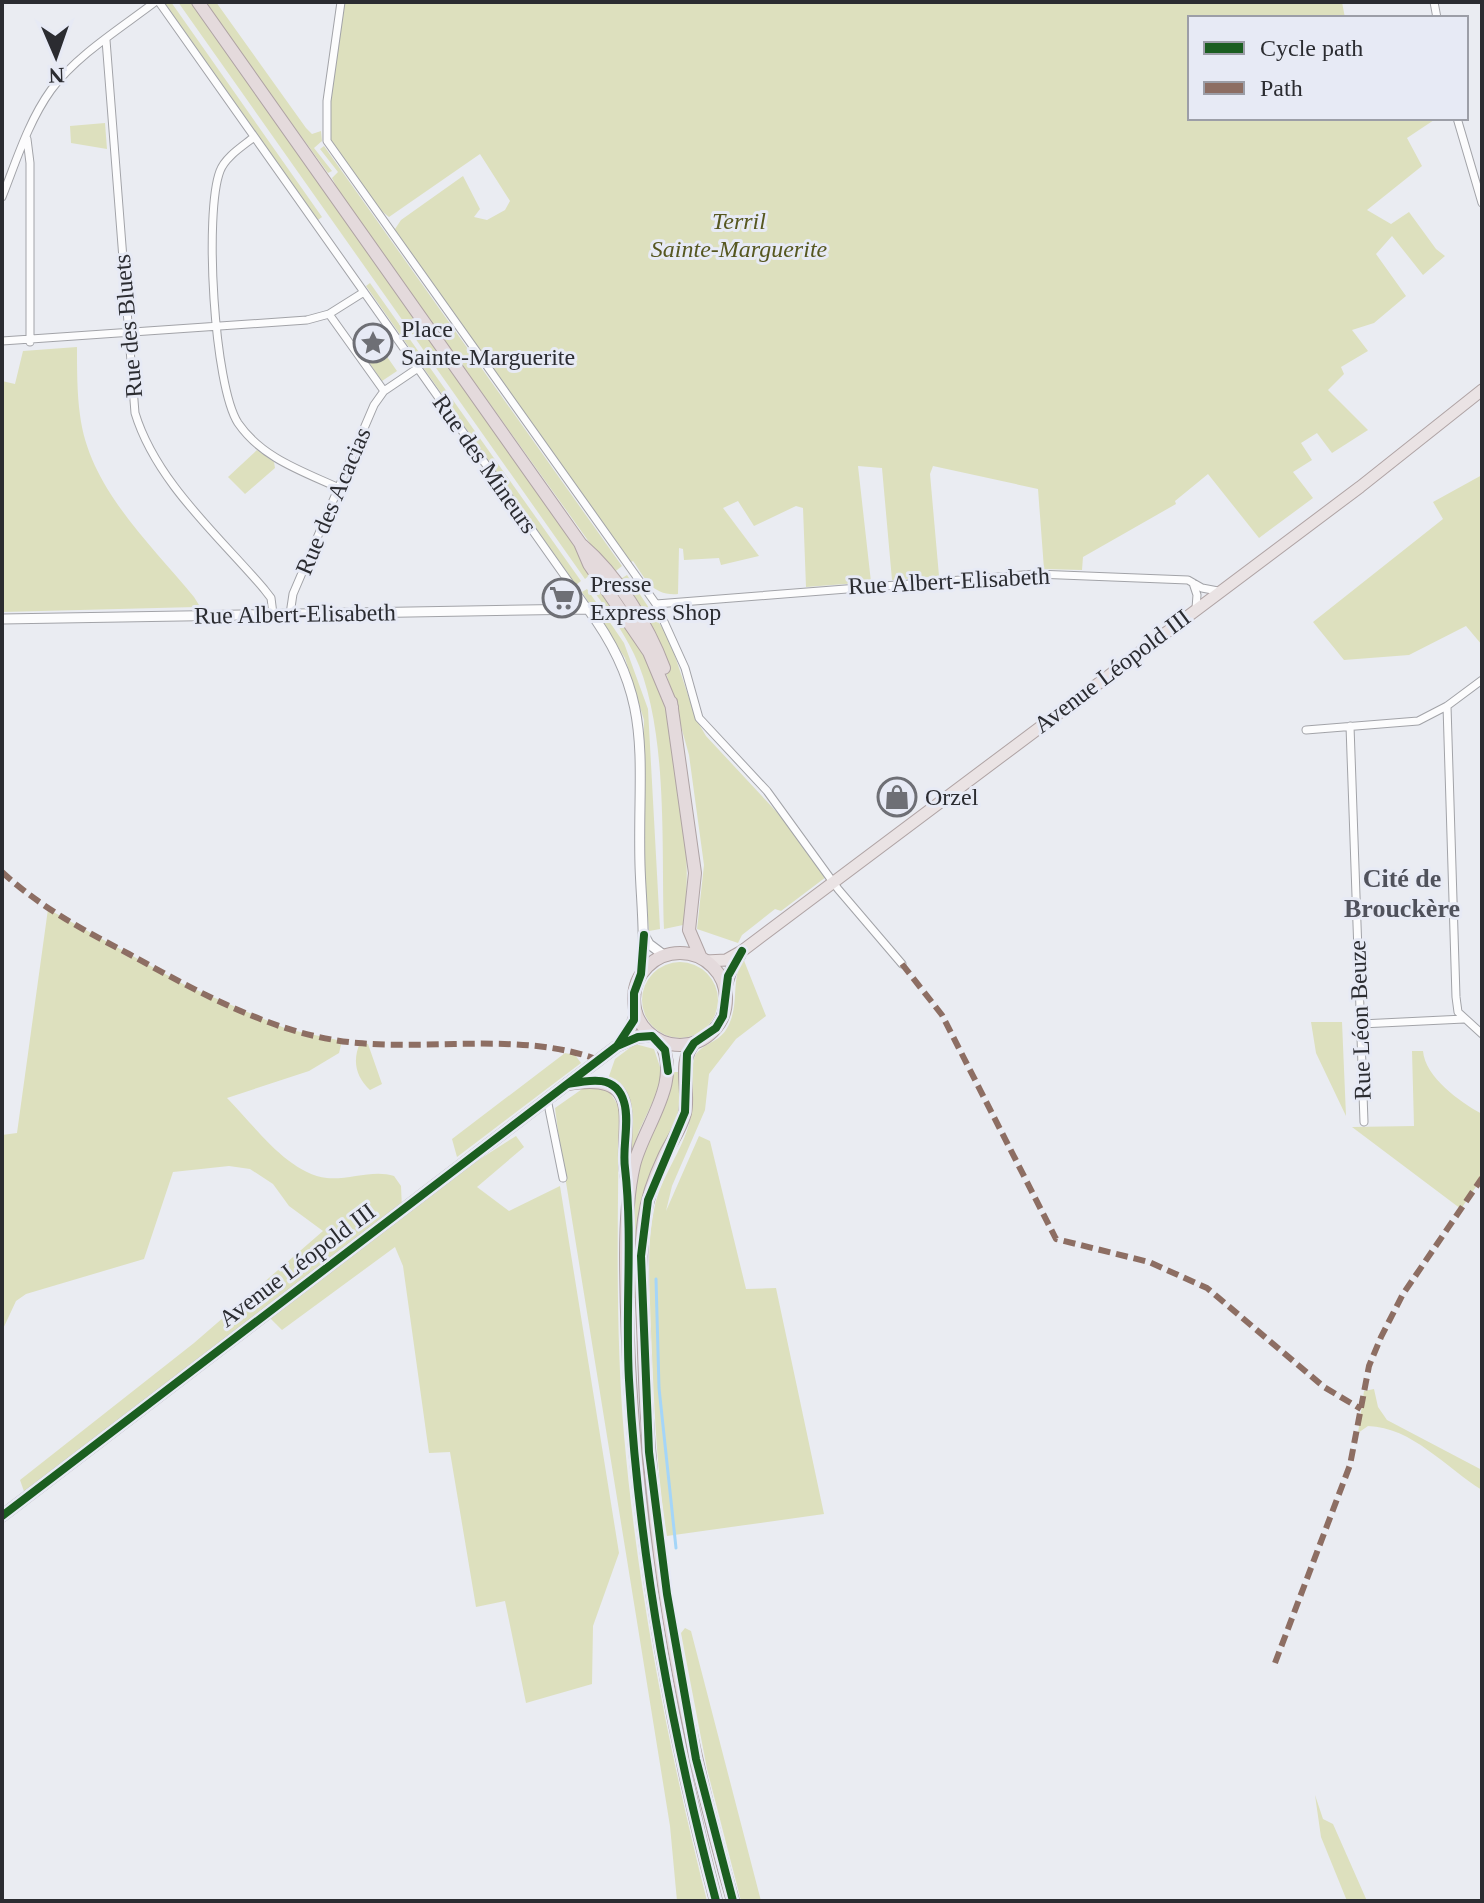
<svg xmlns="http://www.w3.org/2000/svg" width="1484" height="1903" font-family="'Times New Roman',serif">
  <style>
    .green { fill: #dde0be }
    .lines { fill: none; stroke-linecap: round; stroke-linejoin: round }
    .stream { stroke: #a4d5f8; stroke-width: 3 }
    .minor-casing { stroke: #a2a3a8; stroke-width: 9 }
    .tertiary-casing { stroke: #a2a3a8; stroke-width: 11 }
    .primary-casing { stroke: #afa3a4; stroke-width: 13 }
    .trunk-casing { stroke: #afa3a4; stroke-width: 14 }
    .minor { stroke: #fcfcfd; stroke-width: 7 }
    .tertiary { stroke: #fcfcfd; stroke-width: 9 }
    .primary { stroke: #eae3e4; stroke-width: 11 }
    .trunk { stroke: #e4dadc; stroke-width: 12 }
    .quiet { stroke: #8d6e63; stroke-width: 6; stroke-dasharray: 12 6; stroke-linecap: butt }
    .cycleway-casing { stroke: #e7eaf5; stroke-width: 13 }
    .cycleway { stroke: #1b5e20; stroke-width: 8 }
    .labels { text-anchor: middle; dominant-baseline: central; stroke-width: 6; stroke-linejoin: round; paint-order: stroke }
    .park-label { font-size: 24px; font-style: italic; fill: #565720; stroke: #e7eaf5 }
    .street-label { font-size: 24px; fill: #2b2c31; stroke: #e7eaf5 }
    .poi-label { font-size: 24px; fill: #2b2c31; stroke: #e7eaf5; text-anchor: start }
    .neighbourhood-label { font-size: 26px; font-weight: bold; fill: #50525c; stroke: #e7eaf5 }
  </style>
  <rect width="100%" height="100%" fill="#eaecf2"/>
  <!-- green -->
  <path class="green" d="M164,2H171L322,217L318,220Z
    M178,2L193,4L579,552L592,573L585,579Z
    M203,2H216L306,128L312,134L321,131L322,141L314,148L332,171L328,173Z
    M342,2H1342L1345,18H1190V118H1437L1407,138L1422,166L1367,210L1391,224L1409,212L1436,249L1445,256L1423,275L1392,236L1376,254L1406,296L1374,323L1352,330L1368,351L1341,367L1344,374L1328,390L1368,430L1332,453L1317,433L1301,443L1312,460L1293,472L1313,498L1259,538L1208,474L1175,501L1176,504L1083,557L1082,570L1044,569L1038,489L933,466L930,474L939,576L892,580L882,468L858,466L871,582L806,587L803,508L796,506L754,526L738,501L723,508L759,556L721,565L719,558L684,560L683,549L679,548L678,594C653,596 646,580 633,561L629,563L396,234L395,229L401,220L463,176L480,209L474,217L487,220L505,210L510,201L480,154L389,217L379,209L331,140L328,123Z
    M105,123L107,149L71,143L70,126Z
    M324,146L622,566L612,574L341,196L332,178L338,172L320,149Z
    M370,283L581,581L576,585L366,286Z
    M374,338L397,371L382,381L359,348Z
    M77,347C77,369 77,393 80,415C89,488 150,543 194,597L199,605L196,607L2,612V381L15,384L23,351Z
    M257,450L274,462L275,468L245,494L228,477Z
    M1482,475V645L1466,626L1409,655L1344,660L1313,622L1443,519L1433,502Z
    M627,575L669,638L696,719L706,736L787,823L826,877L781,911L775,909L742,935L738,943L697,929L704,865L689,755L659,647L619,580Z
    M597,581C613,605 632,628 645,653C677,715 695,857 683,925L664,929C661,847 669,727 634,654C622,629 606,608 590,586Z
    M587,589L624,643L648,709L660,929L649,931L644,869V720L625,658L582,592Z
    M48,909L185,985L287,1029L342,1041L339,1053L309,1071L227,1098C254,1125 287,1173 327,1178C349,1180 374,1169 394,1176L401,1186L402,1209L516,1136L524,1147L477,1187L509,1211L560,1186L619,1553L593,1626L592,1684L526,1703L505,1601L476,1607L450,1452L429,1453L403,1266L395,1247L282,1330L267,1315L26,1497L20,1480L194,1343L323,1231L289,1206L273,1184L250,1169L229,1166L173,1172L144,1259L26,1294L16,1301L2,1331V1135L17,1133Z
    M743,958L766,1016L736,1039L709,1074L705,1110L672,1186L666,1211L699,1136L710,1141L746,1289L776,1288L824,1514L667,1536C656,1468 654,1399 651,1331C650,1291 646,1249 654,1210C660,1177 683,1151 690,1120C694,1105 689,1064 696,1054C706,1041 722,1043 730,1022C739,1000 731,980 743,958Z
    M642 1000a38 38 0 1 1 76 0a38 38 0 1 1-76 0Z
    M1311,1022H1342L1346,1116L1316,1053Z
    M360,1043L368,1044L382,1084L370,1090C356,1077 352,1061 360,1043Z
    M635,1044L654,1049L662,1073L660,1086L639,1131L627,1169L628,1123L615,1083L608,1079L615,1059Z
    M1412,1051H1423C1425,1077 1460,1102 1482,1114V1178L1461,1209L1352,1127L1414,1126Z
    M565,1053L575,1055L581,1063L457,1157L452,1139Z
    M673,1072H679V1114L658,1157L636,1298H631L633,1203L642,1152Z
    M606,1086L619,1107C618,1217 615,1326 624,1435C638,1594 668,1747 707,1901H677L670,1826L559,1139L555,1108L585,1087Z
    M1374,1389L1378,1407L1387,1420L1482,1470V1490C1446,1468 1412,1427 1368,1426L1358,1433L1364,1391Z
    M685,1628L691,1631L761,1901H741L707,1769L681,1633Z
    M1315,1795L1323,1819L1333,1824L1367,1901H1347L1321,1837Z"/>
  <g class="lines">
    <!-- stream -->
    <path class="stream" d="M656,1279L659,1388L676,1548"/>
    <!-- minor casing -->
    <g class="minor-casing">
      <path id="minor" d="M159,2L588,609
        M341,2L327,101V141L656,604L685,668L699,718L767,791L838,889L902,964
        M1434,2L1437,18
        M106,40L135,413C156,482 219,536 264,589L271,598L273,614
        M1457,118L1482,203
        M254,137C243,146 225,157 220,171C204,213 214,386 238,423C262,458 302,471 339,488
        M27,139L30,163V342
        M2,197C16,162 28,122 51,90C77,55 121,28 155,2
        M364,292L329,314L384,391L418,368
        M2,341L307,320L329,314
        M1193,583L1197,595L1196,608
        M656,604L1036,574L1188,580L1202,588L1218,591
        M290,614L293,594L374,405L384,391
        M1447,706L1456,997L1458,1012L1482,1034
        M1350,726L1364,1122
        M1306,730L1418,721L1447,706L1482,680
        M1361,1024L1464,1019
        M547,1099L563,1178"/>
    </g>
    <!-- tertiary casing -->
    <g class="tertiary-casing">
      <path id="tertiary" d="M2,619L588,609C656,700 637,760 640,865C641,901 646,938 641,974
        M644,935L649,944L665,956"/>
    </g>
    <!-- primary casing -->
    <g class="primary-casing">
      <path id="primary" d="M706,961L726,960L742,951L1360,487L1482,390
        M725,990L732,967L740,955
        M620,1043L630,1030L636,1012
        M2,1516L617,1046L638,1037L652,1036"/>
    </g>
    <!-- trunk casing -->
    <g class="trunk-casing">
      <path id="trunk" d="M198,2L580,543L589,564L649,652L672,707
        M582,545C617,575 648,625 664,668
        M671,702L695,873L689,930L701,958
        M634 999a46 46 0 1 1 92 0a46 46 0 1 1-92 0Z
        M660,1041C683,1082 644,1125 634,1165C627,1195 626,1225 626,1256C627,1475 660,1690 716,1901
        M694,1043C677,1064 690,1089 685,1113C681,1129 671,1142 664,1157C655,1176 647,1198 644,1220C638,1263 643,1309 644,1353C649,1537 682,1724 733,1901
        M568,1084C653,1070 615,1130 628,1183"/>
    </g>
    <!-- minor -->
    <use href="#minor" class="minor"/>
    <!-- tertiary -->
    <use href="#tertiary" class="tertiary"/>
    <!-- primary -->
    <use href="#primary" class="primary"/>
    <!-- trunk -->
    <use href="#trunk" class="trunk"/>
    <!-- quiet -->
    <path class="quiet" d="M2,872C40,907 83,930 129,954C200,993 276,1036 358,1043C437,1050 524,1032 599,1060
      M902,964L942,1015L1056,1239L1149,1262L1207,1288L1324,1387L1361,1409
      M1275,1663L1350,1465L1369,1366L1381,1337L1403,1294L1482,1178"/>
    <!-- cycleway casing -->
    <g class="cycleway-casing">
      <path id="cycleway" d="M617,1046L634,1020V993L641,974L644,935
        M568,1084C589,1080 616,1074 624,1102C630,1122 622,1147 625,1168C633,1237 625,1310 629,1380C639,1557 671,1730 716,1901
        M2,1516L617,1046L638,1037L652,1036L665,1050L668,1071
        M733,1901L696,1759L667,1594L649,1452L641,1256L648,1200L685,1112L687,1054L694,1043L716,1028L723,1016L728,976L742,951"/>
    </g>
    <!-- cycleway -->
    <use href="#cycleway" class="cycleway"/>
  </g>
  <!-- icons -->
  <defs>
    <g id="sight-ring" transform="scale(2)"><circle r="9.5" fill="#e7eaf5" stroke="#6e6f75" stroke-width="1.5"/><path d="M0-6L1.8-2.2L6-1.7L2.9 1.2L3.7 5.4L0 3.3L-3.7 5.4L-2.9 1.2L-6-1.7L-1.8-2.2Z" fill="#6e6f75"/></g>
    <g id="supermarket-ring" transform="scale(2)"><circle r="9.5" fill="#e7eaf5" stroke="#6e6f75" stroke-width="1.5"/><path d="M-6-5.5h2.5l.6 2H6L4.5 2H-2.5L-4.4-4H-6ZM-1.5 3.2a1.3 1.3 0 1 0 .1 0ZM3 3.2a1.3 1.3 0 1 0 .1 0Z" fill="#6e6f75"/></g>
    <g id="shop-ring" transform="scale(2)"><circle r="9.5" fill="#e7eaf5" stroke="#6e6f75" stroke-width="1.5"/><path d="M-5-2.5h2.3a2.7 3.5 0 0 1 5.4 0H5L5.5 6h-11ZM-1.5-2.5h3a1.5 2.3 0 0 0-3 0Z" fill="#6e6f75"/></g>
  </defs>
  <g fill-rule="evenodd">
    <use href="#sight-ring" x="373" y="343"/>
    <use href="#supermarket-ring" x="562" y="598"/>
    <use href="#shop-ring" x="897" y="797"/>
  </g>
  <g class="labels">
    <!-- park labels -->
    <g class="park-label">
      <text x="739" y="221">Terril<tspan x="739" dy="28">Sainte-Marguerite</tspan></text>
    </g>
    <!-- street labels -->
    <g class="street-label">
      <text transform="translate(128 326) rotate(-95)">Rue des Bluets</text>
      <text transform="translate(485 464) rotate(55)">Rue des Mineurs</text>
      <text transform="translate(333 501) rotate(-67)">Rue des Acacias</text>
      <text transform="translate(949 581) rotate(-3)">Rue Albert-Elisabeth</text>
      <text transform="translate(295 614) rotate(-1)">Rue Albert-Elisabeth</text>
      <text transform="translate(1112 671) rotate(-37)">Avenue Léopold III</text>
      <text transform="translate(1360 1020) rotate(-92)">Rue Léon Beuze</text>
      <text transform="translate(297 1265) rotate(-37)">Avenue Léopold III</text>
    </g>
    <!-- poi labels -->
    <g class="poi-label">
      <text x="401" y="329">Place<tspan x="401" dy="28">Sainte-Marguerite</tspan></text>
      <text x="590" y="584">Presse<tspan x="590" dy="28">Express Shop</tspan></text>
      <text x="925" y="797">Orzel</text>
    </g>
    <!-- neighbourhood labels -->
    <g class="neighbourhood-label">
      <text x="1402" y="878">Cité de<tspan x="1402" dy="30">Brouckère</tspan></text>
    </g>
  </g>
  <!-- border -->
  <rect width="1484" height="1903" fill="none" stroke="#2b2c31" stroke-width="8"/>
  <!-- legend -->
  <rect x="1188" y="16" width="280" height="104" fill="#e7eaf5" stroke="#9c9ea7" stroke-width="2"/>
  <rect x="1204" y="42" width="40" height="12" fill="#1b5e20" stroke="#9c9ea7" stroke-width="2"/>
  <text x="1260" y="56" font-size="24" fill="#2b2c31">Cycle path</text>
  <rect x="1204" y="82" width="40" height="12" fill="#8d6e63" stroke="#9c9ea7" stroke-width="2"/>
  <text x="1260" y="96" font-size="24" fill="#2b2c31">Path</text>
  <!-- north arrow -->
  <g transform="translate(56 56) rotate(178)" stroke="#e7eaf5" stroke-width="6" paint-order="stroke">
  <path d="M0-6L14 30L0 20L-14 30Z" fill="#2b2c31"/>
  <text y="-12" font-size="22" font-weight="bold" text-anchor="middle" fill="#2b2c31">N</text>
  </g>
</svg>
